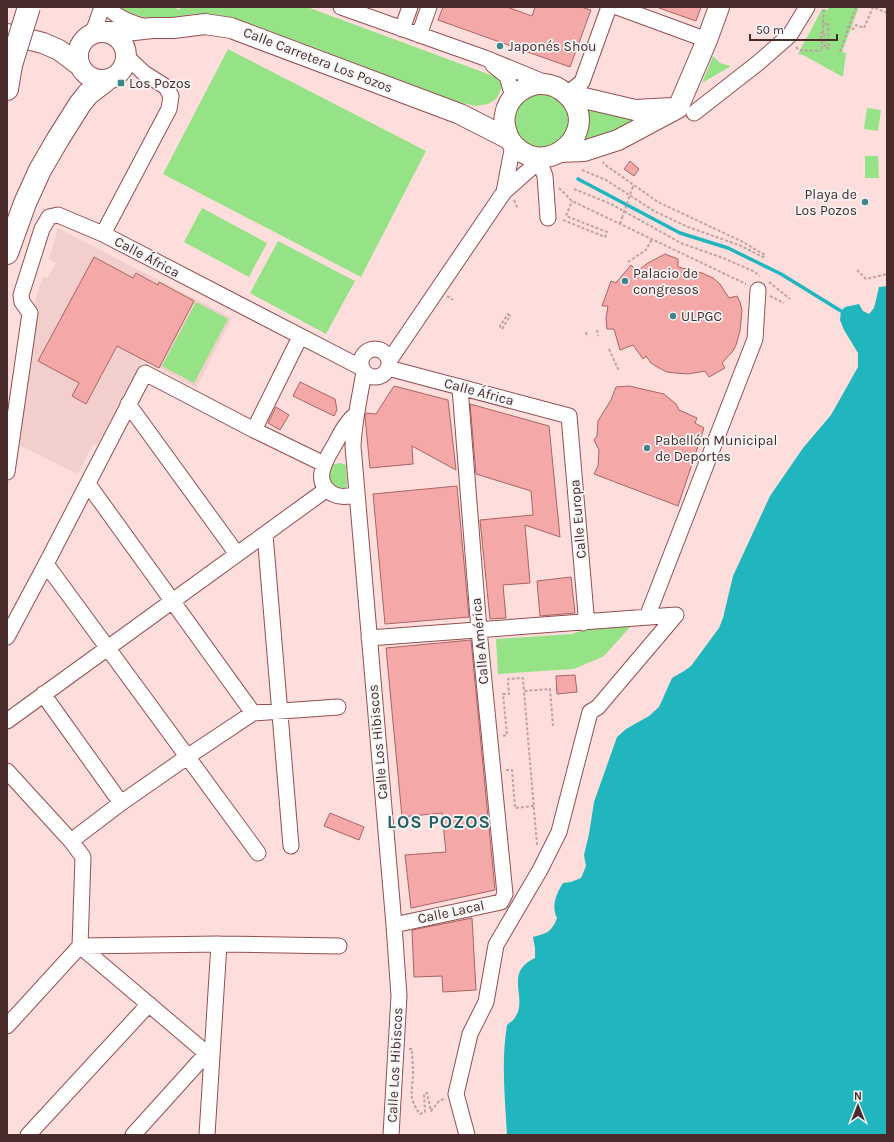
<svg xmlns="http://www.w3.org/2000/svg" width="894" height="1142" font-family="Karla,sans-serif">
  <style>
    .built { fill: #f2cfcd }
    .green { fill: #96e287 }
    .water { fill: #21b6be }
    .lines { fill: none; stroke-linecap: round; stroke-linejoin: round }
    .stream { stroke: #21b6be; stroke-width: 3.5 }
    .building { fill: #f4a9a8; stroke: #a86463 }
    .minor-casing { stroke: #924f4f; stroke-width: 17 }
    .major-casing { stroke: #924f4f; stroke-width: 22 }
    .highway-casing { stroke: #924f4f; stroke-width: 24 }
    .path { stroke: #c0a1a0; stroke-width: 2; stroke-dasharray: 3 2; stroke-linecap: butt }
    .minor { stroke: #fff; stroke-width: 15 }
    .major { stroke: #fff; stroke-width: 20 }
    .highway { stroke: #fff; stroke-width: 22 }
    .highway-bridge-casing { stroke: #924f4f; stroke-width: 24; stroke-linecap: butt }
    .path-bridge { stroke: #c0a1a0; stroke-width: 2; stroke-dasharray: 3 2; stroke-linecap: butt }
    .highway-bridge { stroke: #fff; stroke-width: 22 }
    .poi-dot { fill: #3e868a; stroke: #f4f4f4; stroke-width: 1.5 }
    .labels { text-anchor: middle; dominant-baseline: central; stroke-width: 3.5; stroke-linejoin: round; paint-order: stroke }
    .poi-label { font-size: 14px; fill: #492b2b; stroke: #f4f4f4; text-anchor: start }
    .street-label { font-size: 14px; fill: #492b2b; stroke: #f4f4f4 }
    .district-label { font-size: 18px; font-weight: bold; letter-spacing: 1px; fill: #255f62; stroke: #f4f4f4 }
  </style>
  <rect width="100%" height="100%" fill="#fededd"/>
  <!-- built -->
  <path class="built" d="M58,228L232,318L196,388L143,359L97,446L93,444L78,474L17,444L35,300L43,276L47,278L56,263L49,259Z"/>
  <!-- green -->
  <path class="green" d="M120,7H174L179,10L181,7H307L499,78L502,86L499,94L496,99L488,104L476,106L458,102L246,22C230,18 214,13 197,14C189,14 181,16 173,18C152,20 138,18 120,7Z
    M828,7H859L842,52L846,53L843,77L803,55L798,54L822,9L828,10Z
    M228,49L426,151L361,277L163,174Z
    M713,56L720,63L731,66L702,83Z
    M515 121a27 27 0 1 1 54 0a27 27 0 1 1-54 0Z
    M583,103L642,120L594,141L580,146Z
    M867,108L881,110L878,131L864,129Z
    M865,156H878L879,178H865Z
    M202,208L267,243L249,277L184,242Z
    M278,241L355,281L326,334L250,293Z
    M196,302L228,319L194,383L162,366Z
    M340,463L346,465L347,484L346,489L342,491L330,484L328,474L331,465Z
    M632,625L604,656L574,669L498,674L496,639L572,634L589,628Z"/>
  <!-- water -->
  <path class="water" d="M887,286V1135H507C505,1098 501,1062 507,1025C509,1023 513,1021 514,1019C530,999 502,973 535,958V948L533,937C547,933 551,933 557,918C551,906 556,894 563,883L571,882L581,878L586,866L584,855L589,834L594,802L617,737L626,729L649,716L659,707L672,678L684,671L691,666L719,628L723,618L733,576L770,496L803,448L831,415L858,367V353L844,330L840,320L841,311L845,307L859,304L863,311L869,314L874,308L879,287Z"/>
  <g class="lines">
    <!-- stream -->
    <path class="stream" d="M578,179L680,233L728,248L781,274L841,311"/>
  </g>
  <!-- building -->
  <path class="building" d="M443,7H507L532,16L535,7H581L591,10L570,67L438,20Z
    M660,7H701L696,21L659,8Z
    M630,161L639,169L634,176L624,169Z
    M665,254L678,259V267L702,273L713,278L720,284L729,298L737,296L740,302L742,310L740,331L736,345L733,351L722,363L725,368L709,377L705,371L688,374L676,373L667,372L659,368L651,363L646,356L643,359L633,345L620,350L614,329H607L606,318L608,306H602L611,281L616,283L631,265L637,271L648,263Z
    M94,257L133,278L136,273L158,285L159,282L194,301L159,368L117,346L86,404L72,396L79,383L38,361Z
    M300,382L335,399L337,410L334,416L293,396Z
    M394,386L448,400L456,470L412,446L413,464L370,468L365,417L366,413L376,414Z
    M629,386L664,394L676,404L679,410L697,418L695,423L704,428L678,506L594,474L598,466L599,450L594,440L597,436L598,421L611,400L616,387Z
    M470,404L549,426L560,537L525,525L530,583L503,585L506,618L490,619L480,520L533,515L531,491L476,474Z
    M276,407L289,415L280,430L268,423Z
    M457,486L469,617L385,624L373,494Z
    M571,577L575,613L540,616L537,581Z
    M471,640L495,890L411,908L405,855L446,852L442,813L402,817L386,648Z
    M575,675L577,692L557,694L556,676Z
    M330,813L364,827L359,840L324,826Z
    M472,918L476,990L443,992L442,976L414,977L412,930Z"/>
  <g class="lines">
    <!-- minor casing -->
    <g class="minor-casing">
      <path id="minor" d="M341,7L485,58L546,83
        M617,7L707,40
        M109,9C120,19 133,24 147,27
        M402,29L410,7
        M90,35L95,27L102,7
        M419,35L429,7
        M493,65L507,76L513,97
        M567,94L582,82L609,7
        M694,113L758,63L790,35L807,7
        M539,161L545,176L548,218
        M504,192L513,145
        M103,234L169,109L171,96L166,87L144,73L127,57
        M361 363a14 14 0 1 1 28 0a14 14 0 1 1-28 0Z
        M389,361L504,192L539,161L548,157
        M388,368L569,416L586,614L583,623
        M364,372C360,396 354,421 353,446L394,925L399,996L391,1135
        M128,404L237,554
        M356,414C346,422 341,433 335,444C326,459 311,482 333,494C341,498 349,497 357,493
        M254,430L300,337
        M7,472L30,313L22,302L21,295L42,229L49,217L58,215L103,234L362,368
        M88,484L253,713
        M265,534L291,846
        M46,564L258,853
        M647,617L755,339L758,290
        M7,637L46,564L145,373L254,430L324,464
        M369,638L676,615
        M43,694L121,803
        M7,721L327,489
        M7,771L71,841L83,857L80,946L7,1026
        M71,841L121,803L187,757L253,713L338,707
        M394,925L501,902L505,894L479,630L460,388
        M80,946L219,944L339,946
        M80,946L211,1057
        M28,1135L149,1004
        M133,1135L207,1053
        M207,1135L219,944
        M467,1135L456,1094L470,1034L486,1002L496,945L540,870L559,832L590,712L598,707L676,615"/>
    </g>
    <!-- major casing -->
    <g class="major-casing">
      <path id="major" d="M78 56a24 24 0 1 1 48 0a24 24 0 1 1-48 0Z
        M105,32H117L152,28H173L205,24L231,28L460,114L509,139C540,184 599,137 572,100C566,93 559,87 550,85C529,80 508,95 505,115C503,123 506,131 509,139
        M7,34L43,43L59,50L79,65
        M567,94L635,110L672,108
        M678,108L707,40L719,7
        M560,152L584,151L618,140L678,108"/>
    </g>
    <!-- highway casing -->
    <g class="highway-casing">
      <path id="highway" d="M7,89L11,65
        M7,253L25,203L40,170L58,139L80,104L88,94L105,81"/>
    </g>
    <!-- path -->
    <path class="path" d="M847,27L853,29L856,25L864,28L873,7L887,13
      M823,33V24
      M796,47L799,50L821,51
      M822,49L821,33H824L825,48H829L828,23L823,24L824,7
      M840,52L856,7
      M582,170L606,180L654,211L688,227L739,245L763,257L765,255L741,241L658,202L604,164L603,162
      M559,188L572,201L746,284
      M574,189L611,204L681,243L723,258L753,271L760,276
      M632,189L634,185
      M514,200L518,209
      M563,220L605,237L607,232L566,216L572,201
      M620,224L622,218
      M628,262L646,250L652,239
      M857,270L866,279L887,274
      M769,282L790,299
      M447,296L453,300
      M770,296L784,303
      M508,314L510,316L502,329L500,326Z
      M597,330L598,336
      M586,332L587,337
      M609,349L619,371
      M503,736L507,735L503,694H509L508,679L523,678L524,691
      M506,770H512L515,808L534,806
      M537,845L524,691L550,689L553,726
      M409,1049H412C412,1056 413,1064 413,1072C413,1092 407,1096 420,1114L425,1112L424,1094L427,1093L431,1111L439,1101L444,1099"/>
    <!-- minor -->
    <use href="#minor" class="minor"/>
    <!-- major -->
    <use href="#major" class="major"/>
    <!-- highway -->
    <use href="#highway" class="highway"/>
    <!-- highway-bridge casing -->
    <g class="highway-bridge-casing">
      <path id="highway-bridge" d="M11,65L29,7"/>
    </g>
    <!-- path-bridge -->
    <path class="path-bridge" d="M622,218L632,189"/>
    <!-- highway-bridge -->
    <use href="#highway-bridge" class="highway-bridge"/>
  </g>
  <!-- markers -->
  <g class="poi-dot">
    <circle cx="500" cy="46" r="4"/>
    <rect x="117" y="79" width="8" height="8" rx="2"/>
    <circle cx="865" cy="202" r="4"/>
    <circle cx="625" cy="281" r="4"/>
    <circle cx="673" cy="316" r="4"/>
    <circle cx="647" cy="448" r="4"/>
  </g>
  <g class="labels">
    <!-- poi labels -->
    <g class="poi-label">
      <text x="508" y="46">Japonés Shou</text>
      <text x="129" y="83">Los Pozos</text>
      <text x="857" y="194" text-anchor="end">Playa de<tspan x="857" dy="16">Los Pozos</tspan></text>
      <text x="633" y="273">Palacio de<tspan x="633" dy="16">congresos</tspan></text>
      <text x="681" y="316">ULPGC</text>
      <text x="655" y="440">Pabellón Municipal<tspan x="655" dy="16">de Deportes</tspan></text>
    </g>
    <!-- street labels -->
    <g class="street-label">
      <text transform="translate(318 60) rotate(21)">Calle Carretera Los Pozos</text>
      <text transform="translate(147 257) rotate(28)">Calle África</text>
      <text transform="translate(479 392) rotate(15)">Calle África</text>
      <text transform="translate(578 519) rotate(-95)">Calle Europa</text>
      <text transform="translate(480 641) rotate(-95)">Calle América</text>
      <text transform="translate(378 742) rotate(-95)">Calle Los Hibiscos</text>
      <text transform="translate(451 912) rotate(-12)">Calle Lacal</text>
      <text transform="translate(395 1065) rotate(-87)">Calle Los Hibiscos</text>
    </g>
    <!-- district labels -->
    <g class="district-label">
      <text x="439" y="822">LOS POZOS</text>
    </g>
  </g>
  <!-- border -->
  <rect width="894" height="1142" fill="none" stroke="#492b2b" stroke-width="16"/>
  <!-- north arrow -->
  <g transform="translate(858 1106)" stroke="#f4f4f4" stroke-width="3" paint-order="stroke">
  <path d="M0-3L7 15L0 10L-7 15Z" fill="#492b2b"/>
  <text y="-6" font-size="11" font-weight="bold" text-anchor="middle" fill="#492b2b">N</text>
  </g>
  <!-- scale -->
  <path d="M750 34v6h87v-6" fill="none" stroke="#492b2b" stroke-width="2"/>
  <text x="756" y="34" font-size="12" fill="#492b2b" stroke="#f4f4f4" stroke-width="3" paint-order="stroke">50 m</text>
</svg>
